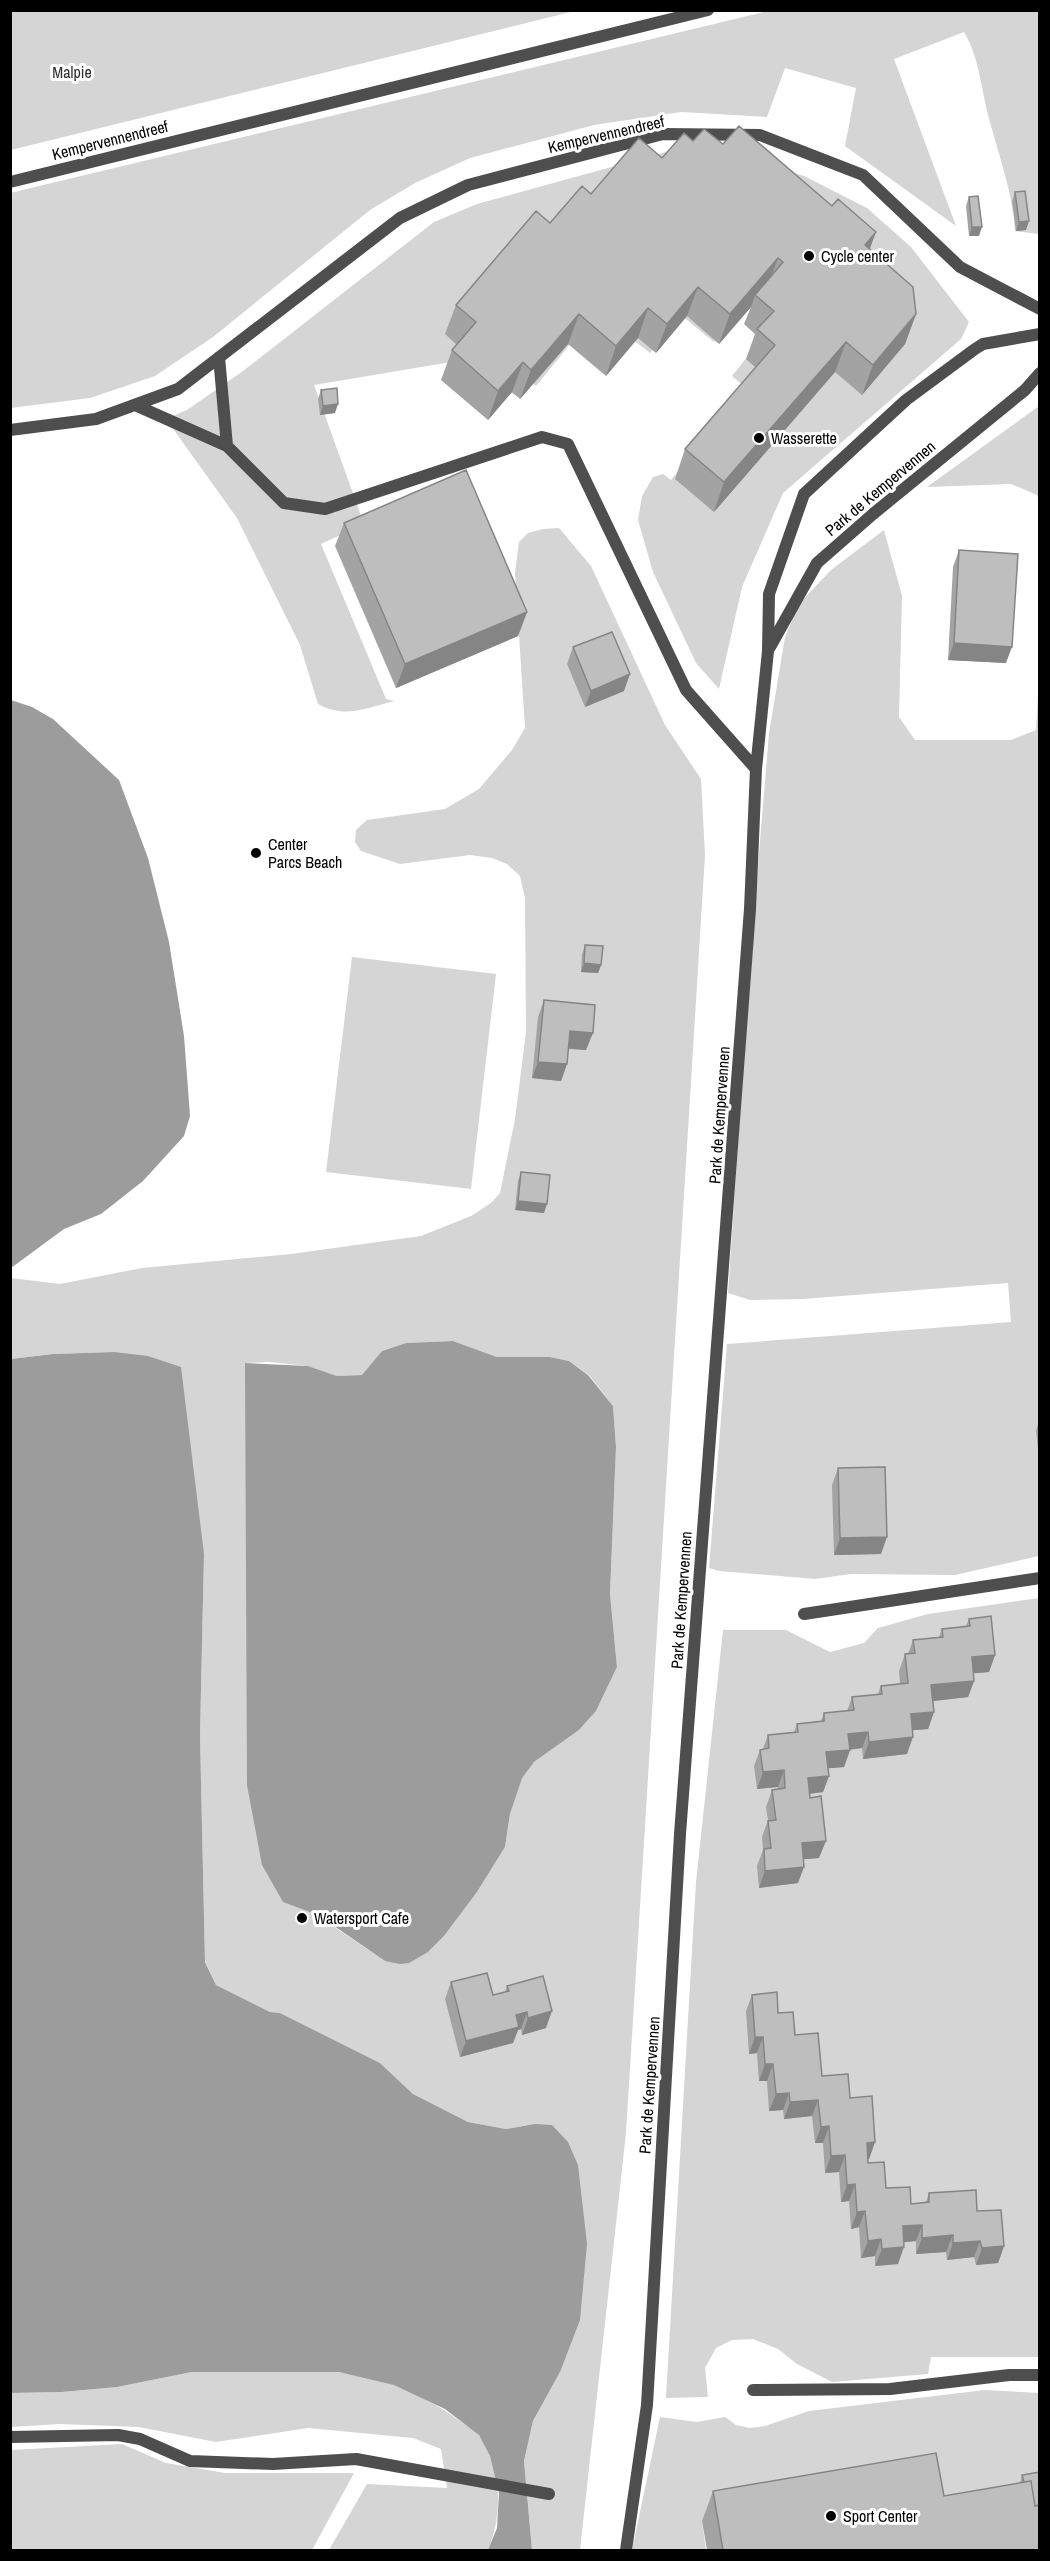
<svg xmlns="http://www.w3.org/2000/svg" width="1050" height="2561" font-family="'Archivo Narrow',sans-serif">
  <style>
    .green { fill: #d5d5d5; fill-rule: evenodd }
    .water { fill: #9c9c9c }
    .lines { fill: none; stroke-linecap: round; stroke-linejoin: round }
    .service { stroke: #4e4e4e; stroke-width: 12 }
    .minor { stroke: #4e4e4e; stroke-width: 12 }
    .wall { fill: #a3a3a3 }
    .shaded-wall { fill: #858585 }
    .building { fill: #bebebe; stroke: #858585; stroke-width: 1.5 }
    .poi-dot { fill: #000; stroke: #fff; stroke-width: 2 }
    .labels { text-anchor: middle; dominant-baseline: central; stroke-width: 6; stroke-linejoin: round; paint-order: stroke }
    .park-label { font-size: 16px; fill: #2c2c2c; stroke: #fff }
    .street-label { font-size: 16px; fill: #000; stroke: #fff }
    .poi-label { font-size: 16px; fill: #000; stroke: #fff; text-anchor: start }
  </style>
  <rect width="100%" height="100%" fill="#fff"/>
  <!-- green -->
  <path class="green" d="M11,10H575V11L11,150Z
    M768,11H1039V234L1015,231C1013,193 998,153 988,115C981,87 979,57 964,32L894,59L956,226L845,146L856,88L785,68L767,117L681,112L594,125L470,158L415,183L370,210L213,337L155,376L90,398L11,408L10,193Z
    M673,150L745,158L804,176L867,208L911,247L969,322L961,339L783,493L742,587L719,689L696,663L653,572L638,520L642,496L653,477L663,474L671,480L746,388L732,376L786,308L759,286L714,342L681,315L650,353L627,335L571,343L536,386L527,379L514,395L469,359L314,385L364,524L321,544L386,699L394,701C366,708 345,719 318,704L300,645L237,518L166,419L187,410L243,371L434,222L477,204Z
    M1039,406V500L1037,495L1011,484L927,487Z
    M559,528L591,566L665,725L701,779L705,855L626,2133L580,2550H532L524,2461L533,2421L560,2372L534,2124L506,2129L468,2122L413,2094L380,2063L280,2013L270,2012L216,1985L205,1961L200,1735L204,1554L114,1352L53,1354L11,1359V1278L60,1284L142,1268L291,1254L421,1236L471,1216L491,1203L500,1193L515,1119L526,1032L525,898L520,876L507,864L492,858L470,855L400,864L361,851L355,842L356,830L367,820L445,809L479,789L512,750L525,728L515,573L519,542L528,533L543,529ZM453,1341L497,1357H550L569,1361L589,1375L613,1406L616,1447L610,1594L617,1667L596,1711L579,1730L534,1762L521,1778L510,1814L505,1847L477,1892L444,1936L428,1952L385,1961L312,1912L245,1363L269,1362L308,1366L337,1376L363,1375L382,1351L406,1343Z
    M884,530L902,596L899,717L915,740H1011L1036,730L1039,677V1556L955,1575L851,1574L815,1579L719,1571L709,1568L727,1344L1011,1322L1008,1283L803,1299L750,1300L728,1293L752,937L769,733L785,637L799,604L831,570Z
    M352,957L496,974L471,1189L326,1172Z
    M1039,1598V2357H931L928,2374L832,2382L797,2364L778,2349L753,2339L732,2340L716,2348L705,2368L708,2397L666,2398L696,1882L723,1630H786L830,1652L864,1643L878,1628L928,1614Z
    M192,2372C240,2372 289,2368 338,2372C382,2375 428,2397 463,2423C469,2427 477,2431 480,2437C502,2471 503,2514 488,2550H329L367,2484L447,2488L441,2449L413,2438L308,2428L216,2442L139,2427L60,2424L11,2427V2393L62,2392L117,2387Z
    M985,2390L1039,2393V2536L925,2529L917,2486L702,2521L706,2550H632L660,2417L697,2422L725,2417L736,2425L750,2428L765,2426L809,2411Z
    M122,2444L166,2463L225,2473H354L312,2550H11V2450Z"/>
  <!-- water -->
  <path class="water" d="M11,700L32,707L53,719L119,780L148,858L169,942L184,1036L190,1116L184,1136L143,1181L101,1214L64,1229L11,1268Z
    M453,1341L497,1357H550L569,1361L588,1375L613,1406L616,1447L610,1594L617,1667L596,1711L579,1730L534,1762L522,1778L510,1814L505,1847L477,1892L444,1936L428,1952L409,1963L400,1964L385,1961L318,1915L283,1902L262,1865L247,1785L245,1363L308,1366L337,1376L362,1375L382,1351L406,1343Z
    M114,1352L148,1356L181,1367L204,1554L200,1735L205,1962L216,1985L270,2012L280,2013L380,2063L413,2094L468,2122L506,2129L534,2124L552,2125L568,2142L578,2165L587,2244L580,2320L560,2372L533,2421L524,2461L532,2550H488L497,2528L499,2493L490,2456L479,2435L445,2409L394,2385L339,2372H192L117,2387L62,2392L11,2393V1359L53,1354Z"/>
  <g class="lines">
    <!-- service -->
    <path class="service" d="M135,405L227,446L219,357
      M10,430L96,419L178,389L400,218L468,185L663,134L760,135L863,175L960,267L1040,309
      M227,446L284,503L325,509L542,437L568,444L686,690L756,769
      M770,647L817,563L873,514L1025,390L1040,373
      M804,1614L1040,1578
      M753,2390L890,2389L1009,2375H1040
      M10,2437L118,2435L140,2439L190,2461L273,2464L356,2459L549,2494
      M626,2550L647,2405L680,1834L750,909L756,769L768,651L769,594L804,494L906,400L975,349L983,344L1040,334"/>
    <!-- minor -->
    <path class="minor" d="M10,182L708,10"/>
  </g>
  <!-- wall -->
  <path class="wall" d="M693,141L723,144L870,249L916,314L905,344L862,395L835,372L714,512L675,479L685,449L756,368L746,359L755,334L744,324L751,307L719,344L687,316L656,353L638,338L606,376L568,344L520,399L512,392L488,420L441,380L452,350L457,345L445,334L456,305L550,223L591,194Z
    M1015,192L1026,230L1016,231L1012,201Z
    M969,197L979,236H969L966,206Z
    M321,390L335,413L320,415L318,399Z
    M344,523L527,612L518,636L396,688L335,546Z
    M959,550L1006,663L948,660L953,567Z
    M573,647L624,691L585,707L567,664Z
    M585,945L601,965L598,973L581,972L582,954Z
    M544,1000L586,1050L568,1049L567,1064L561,1081L532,1078L538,1017Z
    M521,1172L544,1213L515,1210L518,1181Z
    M1040,1419V1458H1039L1036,1430Z
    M838,1468L881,1554L834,1555L832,1485Z
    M969,1619L995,1655L989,1672L973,1673L974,1681L968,1697L933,1701L934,1712L928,1729L912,1730L907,1754L863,1759L862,1748L850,1750L844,1767L828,1768L829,1776L823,1792L809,1794L819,1858L803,1859L798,1883L759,1888L757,1866L763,1850L762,1837L768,1820L766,1807L772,1790L778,1789V1787L757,1789L754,1766L760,1750L763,1749L768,1735L794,1732L797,1724L821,1721L824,1713L847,1711L852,1697L878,1694L881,1686L900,1684L899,1671L905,1654H908L913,1640L939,1637L942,1629L966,1626Z
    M451,1982L493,1995L505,1992L507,1986L546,2028L522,2035L521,2029L518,2030L513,2043L460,2057L445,1999Z
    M752,1995L778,2013L795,2035L822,2076L850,2098L875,2142L869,2159H868V2163L886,2188L911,2204L926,2202L929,2193L977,2211L1004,2246L998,2263L976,2265L974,2257L947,2260L946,2252L916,2254V2241L904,2242L898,2264L875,2266V2256L861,2258L859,2227L851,2229L849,2201L841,2202L839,2172L825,2173L823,2143H815L812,2116L784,2119L783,2110L769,2111L767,2081H759L757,2053L749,2054L746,2011Z
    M1022,2475L1040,2550H707L702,2521L713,2491L944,2496L1020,2483Z"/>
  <!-- shaded-wall -->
  <path class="shaded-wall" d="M1029,221L1026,230L1016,231L1019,222Z
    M972,227H982L979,236H969Z
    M876,232L865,262V245Z
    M778,258L767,288L755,295L751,307L719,344L730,314Z
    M698,287L687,316L656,353L667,324Z
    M648,308L638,338L606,376L616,346Z
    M579,314L568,344L520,399L531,370Z
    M916,314L905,344L862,395L873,365Z
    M846,342L835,372L714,512L724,482Z
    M523,362L512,392L488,420L498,391Z
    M338,404L335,413L320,415L323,406Z
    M527,612L518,636L396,688L405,664Z
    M954,643L1012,647L1006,663L948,660Z
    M630,674L624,691L585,707L591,691Z
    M584,963L601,965L598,973L581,972Z
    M570,1031L593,1033L586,1050L563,1048Z
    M538,1062L567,1064L561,1081L532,1078Z
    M518,1201L547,1204L544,1213L515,1210Z
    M887,1537L881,1554L834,1555L840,1538Z
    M995,1655L989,1672L966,1674L972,1657Z
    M974,1681L968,1697L925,1702L931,1685Z
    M934,1712L928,1729L904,1731L911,1714Z
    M868,1732L862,1748L842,1750L848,1734Z
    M913,1737L907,1754L863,1759L869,1742Z
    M850,1750L844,1767L820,1769L826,1752Z
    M784,1770L778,1787L757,1789L763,1772Z
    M829,1776L823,1792L801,1795L808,1778Z
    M826,1841L819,1858L796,1860L802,1843Z
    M804,1867L798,1883L759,1888L765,1871Z
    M552,2011L546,2028L522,2035L528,2018Z
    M527,2012L521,2029L518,2030L513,2043L460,2057L466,2041L516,2015Z
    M755,2037H763L757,2053L749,2054Z
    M765,2064H773L767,2081H759Z
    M789,2093L783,2110L769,2111L776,2094Z
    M818,2100L812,2116L784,2119L790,2102Z
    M829,2126L823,2143H815L821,2127Z
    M875,2142L869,2159L860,2160L867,2143Z
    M845,2155L839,2172L825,2173L831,2156Z
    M855,2184L849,2201L841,2202L847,2185Z
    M865,2211L859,2227L851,2229L857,2212Z
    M922,2225L916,2241L897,2243L903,2226Z
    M953,2235L946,2252L916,2254L922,2238Z
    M881,2239L875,2256L861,2258L868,2241Z
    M980,2241L974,2257L947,2260L953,2243Z
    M1004,2246L998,2263L976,2265L982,2248Z
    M904,2247L898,2264L875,2266L882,2249Z"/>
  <!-- building -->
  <path class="building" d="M739,126L832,206L838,199L876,232L865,245L913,287L916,314L873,365L846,342L724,482L685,449L775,345L757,329L774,311L755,295L783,262L778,258L730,314L698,287L667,324L648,308L616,346L579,314L531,370L523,362L498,391L452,350L476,322L456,305L536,211L550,223L582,186L591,194L639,138L662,158L684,133L693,141L704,129L723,144Z
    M1025,191L1029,221L1019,222L1015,192Z
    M978,196L982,227H972L969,197Z
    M337,388L338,404L323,406L321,390Z
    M466,470L527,612L405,664L344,523Z
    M959,550L1018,554L1012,647L954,643Z
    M612,632L630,674L591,691L573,647Z
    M585,945L603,946L601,965L584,963Z
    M544,1000L595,1005L593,1033L570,1031L567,1064L538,1062Z
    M521,1172L550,1175L547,1204L518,1201Z
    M885,1467L887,1537L840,1538L838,1468Z
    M991,1616L995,1655L972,1657L974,1681L931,1685L934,1712L911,1714L913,1737L869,1742L868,1732L848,1734L850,1750L826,1752L829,1776L808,1778L810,1798L821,1796L826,1841L802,1843L804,1867L765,1871L764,1849L771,1848L768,1821L776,1820L772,1790L785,1788L784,1770L763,1772L760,1750L769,1748L768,1735L798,1732L797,1724L824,1721V1713L854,1710L852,1697L882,1694L881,1686L908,1683L905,1654L915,1653L913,1640L943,1637L942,1629L970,1626L969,1619Z
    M487,1973L493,1995L509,1991L507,1986L543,1976L552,2011L528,2018L527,2012L516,2015L519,2027L466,2041L451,1982Z
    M777,1992L778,2013L793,2012L795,2035L818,2033L822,2076L848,2074L850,2098L872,2096L875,2142L867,2143L868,2163L884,2162L886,2188L910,2187L911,2204L929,2202V2193L976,2190L977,2211L1001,2210L1004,2246L982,2248L980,2241L953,2243V2235L922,2238V2225L903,2226L904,2247L882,2249L881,2239L868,2241L865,2211L857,2212L855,2184L847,2185L845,2155L831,2156L829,2126L821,2127L818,2100L790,2102L789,2093L776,2094L773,2064H765L763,2037H755L752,1995Z
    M936,2453L944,2496L1031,2481L1035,2506L1040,2505V2550H723L713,2491Z
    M1040,2472V2505L1035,2506L1031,2481L1024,2482L1022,2475Z"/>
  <!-- markers -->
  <g class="poi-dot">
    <circle cx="809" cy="256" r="6"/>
    <circle cx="759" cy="438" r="6"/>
    <circle cx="256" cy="853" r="6"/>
    <circle cx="302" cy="1918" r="6"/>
    <circle cx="831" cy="2516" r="6"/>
  </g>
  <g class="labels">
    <!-- park labels -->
    <g class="park-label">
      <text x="72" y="72">Malpie</text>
    </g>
    <!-- street labels -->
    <g class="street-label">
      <text transform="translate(606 134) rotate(-13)">Kempervennendreef</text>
      <text transform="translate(110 140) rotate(-14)">Kempervennendreef</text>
      <text transform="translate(880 488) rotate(-40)">Park de Kempervennen</text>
      <text transform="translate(719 1115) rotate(-86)">Park de Kempervennen</text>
      <text transform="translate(681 1600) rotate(-86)">Park de Kempervennen</text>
      <text transform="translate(649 2085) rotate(-86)">Park de Kempervennen</text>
    </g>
    <!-- poi labels -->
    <g class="poi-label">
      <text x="821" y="256">Cycle center</text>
      <text x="771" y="438">Wasserette</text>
      <text x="268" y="844">Center<tspan x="268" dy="18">Parcs Beach</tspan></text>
      <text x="314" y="1918">Watersport Cafe</text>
      <text x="843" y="2516">Sport Center</text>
    </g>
  </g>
  <!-- border -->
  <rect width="1050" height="2561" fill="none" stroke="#000000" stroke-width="24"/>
</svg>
